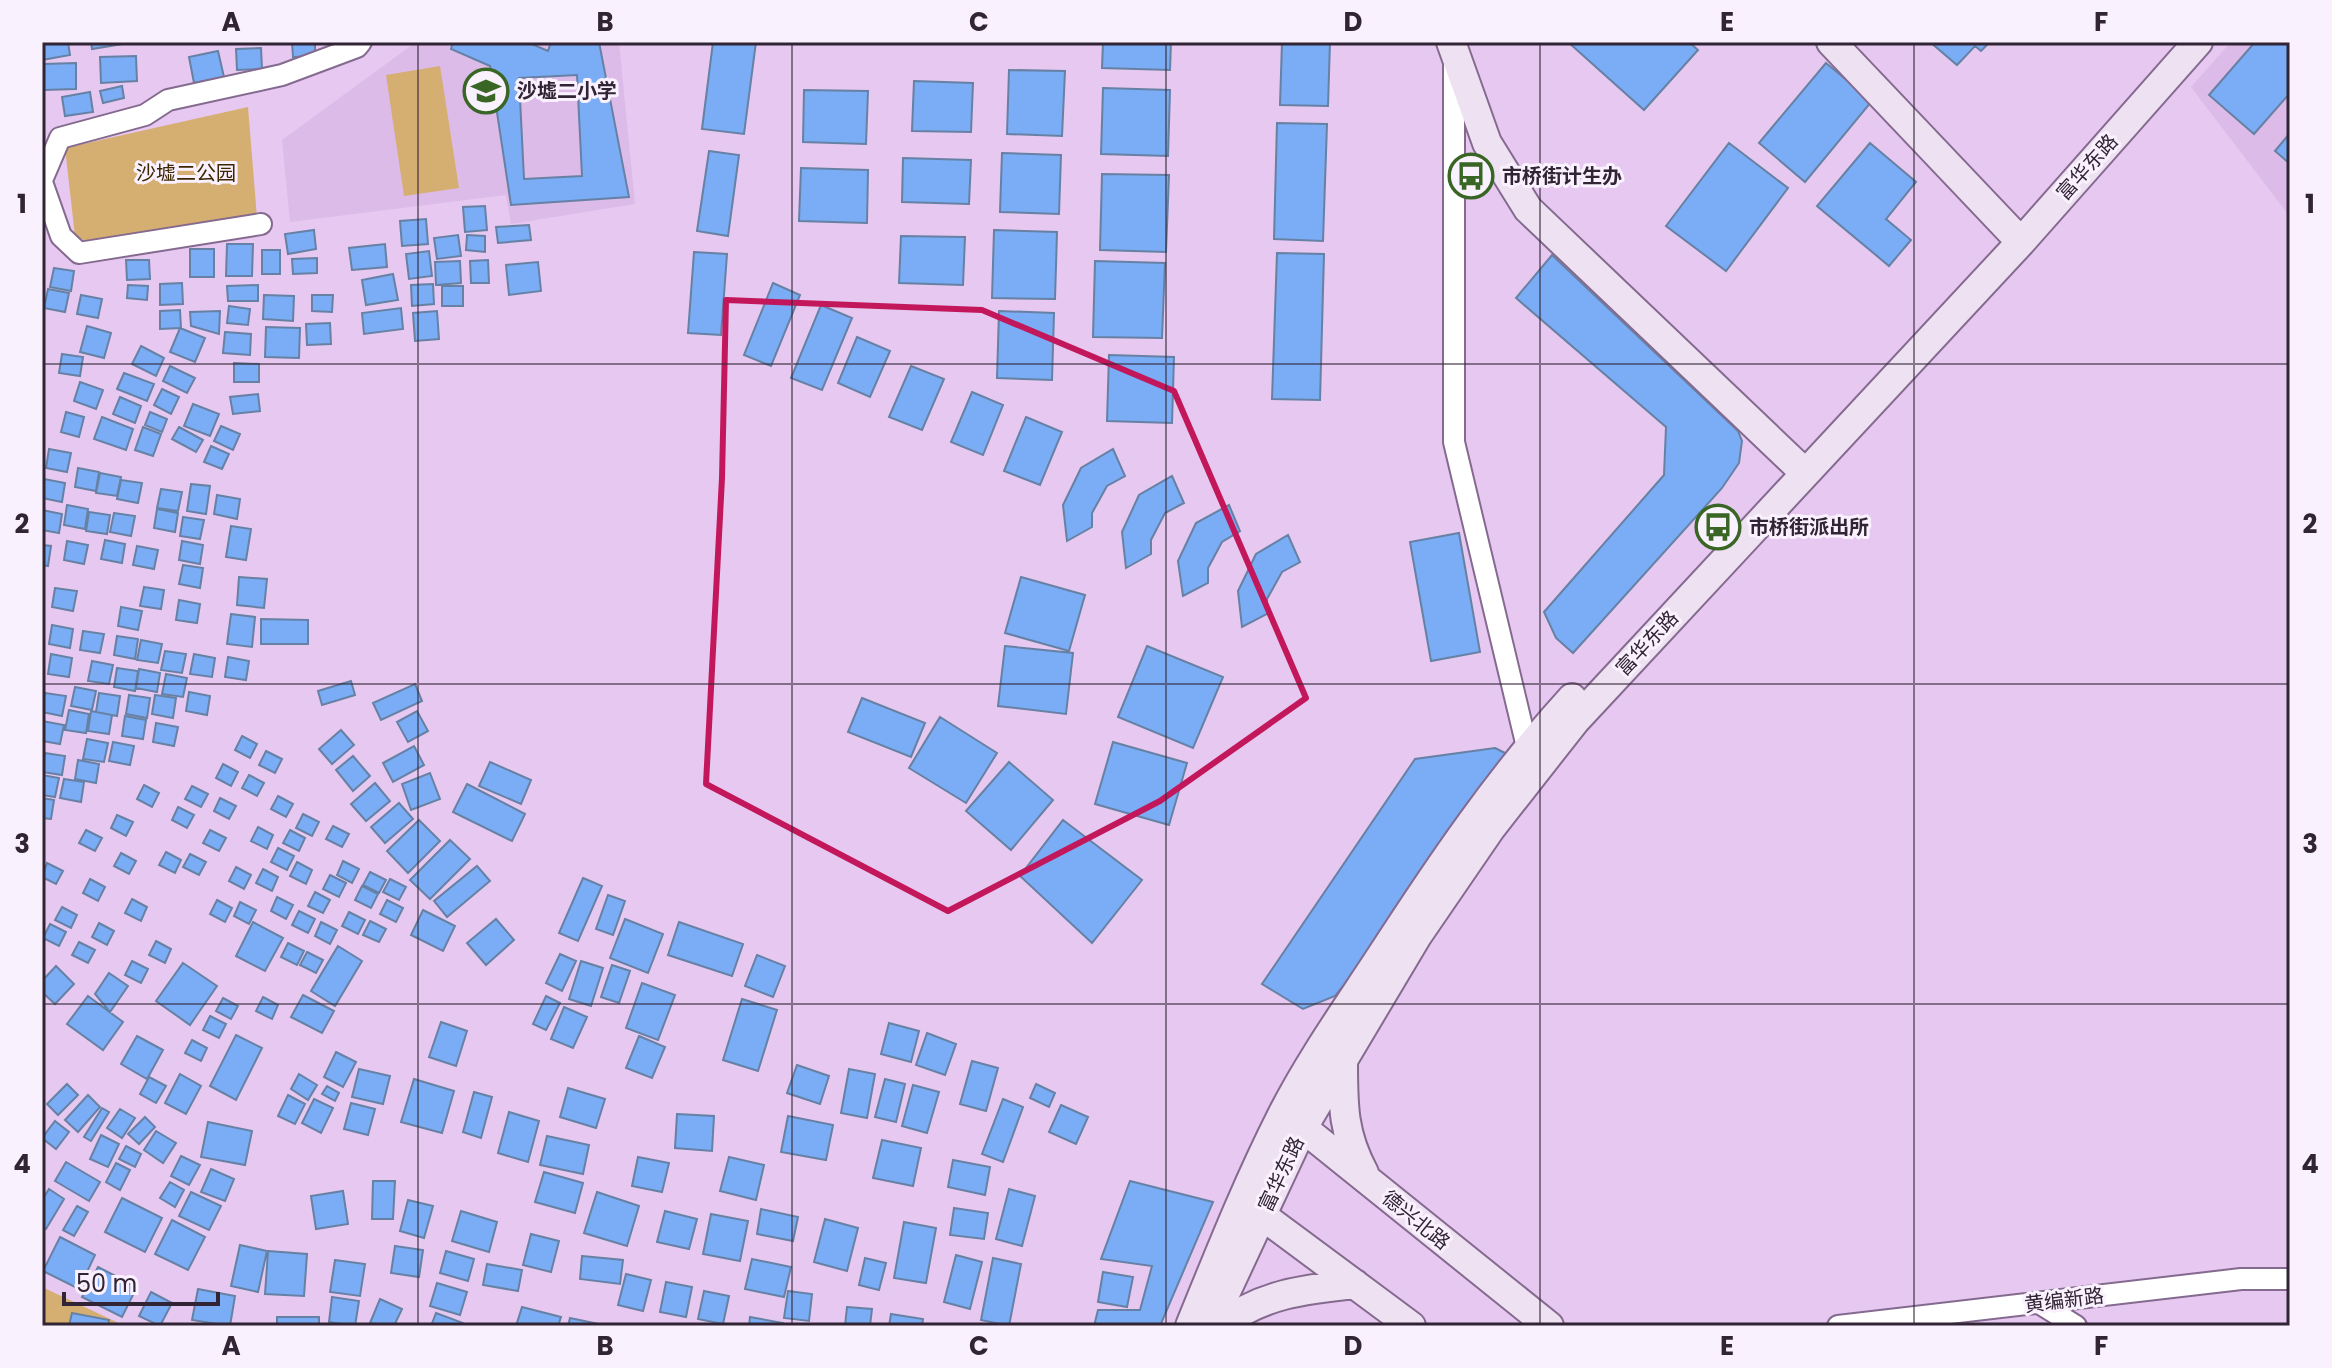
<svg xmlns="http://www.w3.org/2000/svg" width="2332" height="1368" font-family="Poppins,'Noto Sans SC',sans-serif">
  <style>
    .built { fill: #ddbbe9 }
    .green { fill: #d5ae71 }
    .building { fill: #7aadf5; stroke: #6781a5; stroke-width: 2; fill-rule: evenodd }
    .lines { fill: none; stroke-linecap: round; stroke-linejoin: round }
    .street-casing { stroke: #856a8f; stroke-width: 24 }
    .secondary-casing { stroke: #856a8f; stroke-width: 32 }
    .street { stroke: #fff; stroke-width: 20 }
    .secondary { stroke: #eee1f2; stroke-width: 28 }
    .marked { fill: none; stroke: #c2185b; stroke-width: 6; stroke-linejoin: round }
    .grid { fill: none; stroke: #312535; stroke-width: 2; stroke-opacity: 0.55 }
    .labels { text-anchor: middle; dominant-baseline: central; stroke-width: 6; stroke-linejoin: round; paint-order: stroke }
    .poi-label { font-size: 20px; font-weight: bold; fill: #312535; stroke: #faf1fe; text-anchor: start }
    .street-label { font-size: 20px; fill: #312535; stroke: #faf1fe }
    .park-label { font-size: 20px; fill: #3c2701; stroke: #faf1fe }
    .neatline { fill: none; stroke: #312535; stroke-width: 3 }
    .grid-label { font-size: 26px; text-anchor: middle; font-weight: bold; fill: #312535 }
  </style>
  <rect width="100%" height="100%" fill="#e6c8f0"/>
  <!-- built -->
  <path class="built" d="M416,42H619L635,204L511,224L506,195L290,222L282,140Z
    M2231,42H2290V217L2191,87Z"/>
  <!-- green -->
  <path class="green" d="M440,66L459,188L404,196L386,75Z
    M248,107L257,218L88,242L75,236L65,148Z
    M42,1287L125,1326H42Z"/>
  <!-- building -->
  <path class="building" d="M42,42H68L70,55L42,60Z
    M91,42H129V43L92,49Z
    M292,42H315V56L293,57Z
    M453,42H527L548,51L551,42H599L629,197L511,205L490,66L451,49ZM577,75L582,176L524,179L519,78Z
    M713,42H756L744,134L702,129Z
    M1103,42H1171L1170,70L1102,68Z
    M1282,42H1330L1328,106L1280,105Z
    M1568,42H1689L1698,50L1644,110Z
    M1930,42H1990L1981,51L1975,46L1957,65Z
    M2255,42H2290V93L2254,134L2209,95Z
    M261,48L262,69L237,70L236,49Z
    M218,51L224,77L194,83L189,57Z
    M136,56L137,81L101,83L100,57Z
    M76,63V89L44,90L43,64Z
    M1826,63L1872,101L1805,182L1759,143Z
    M1009,70L1065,71L1062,136L1007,134Z
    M914,81L973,83L971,132L912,131Z
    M122,86L124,98L103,103L100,91Z
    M1103,88L1170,90L1168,156L1101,154Z
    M804,90L868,91L866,144L803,142Z
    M90,92L93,112L65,116L62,97Z
    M1277,123L1327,124L1323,241L1274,239Z
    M2290,133V164L2275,151Z
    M1729,143L1788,188L1726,271L1666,226Z
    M1870,143L1916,182L1886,219L1911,240L1889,266L1817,206Z
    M709,151L739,155L728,236L697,231Z
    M1002,153L1061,155L1059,214L1000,212Z
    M903,158L971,160L969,204L902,202Z
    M801,168L868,170L867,223L799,221Z
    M1102,174L1169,175L1166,252L1100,250Z
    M485,206L487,230L465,232L463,207Z
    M426,219L428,244L402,246L400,221Z
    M529,225L531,240L498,243L496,227Z
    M314,230L316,249L288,254L285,234Z
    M994,230L1057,232L1055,299L992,298Z
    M458,235L461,256L437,259L434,238Z
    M467,235L485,236V252L466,250Z
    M901,236L965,237L963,285L899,283Z
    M227,244H253L252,276H226Z
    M385,244L387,267L352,270L349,248Z
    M190,249H214V277H190Z
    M262,250H280V274H262Z
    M429,251L432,276L409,279L406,254Z
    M694,252L727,254L721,335L688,333Z
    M1277,253L1324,254L1320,400L1272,399Z
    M1552,255L1738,431L1742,441L1739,463L1722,488L1573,653L1556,638L1544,612L1664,475L1666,427L1516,298Z
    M317,258V273L293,274L292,259Z
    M126,260H149L150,279L127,280Z
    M488,260L489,283H471L470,261Z
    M460,261L461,283L436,285L435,262Z
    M1095,261L1165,263L1162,338L1093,337Z
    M538,262L541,291L509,295L506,265Z
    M54,268L74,271L71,291L50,287Z
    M393,274L398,300L366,305L362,280Z
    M182,283L183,304L160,305V284Z
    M773,283L800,295L771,366L744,355Z
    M433,284L434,304L412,306L411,285Z
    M128,285L148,286L147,300L127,298Z
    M258,285V301H228L227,286Z
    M442,286H463V306H442Z
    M48,289L69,293L65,312L44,308Z
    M81,295L102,299L98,318L77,314Z
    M264,295L294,296L293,321L263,319Z
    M312,295H333L332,312L312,311Z
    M821,305L852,318L822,390L791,378Z
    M229,306L250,309L248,325L227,323Z
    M401,308L403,329L364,334L362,313Z
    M180,310L181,328L160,329V311Z
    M220,311L219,334L191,326L190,312Z
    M437,311L439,339L415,341L413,313Z
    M999,311L1054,313L1052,380L997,378Z
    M330,323L331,344L307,345L306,324Z
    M87,326L111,333L104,358L80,352Z
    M266,327L300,328L299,358L265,357Z
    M180,328L205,338L195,362L170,352Z
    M225,332L251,334L250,355L223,353Z
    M857,337L890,351L870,397L838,383Z
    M141,346L164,358L156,376L132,364Z
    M62,354L83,357L80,376L59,373Z
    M1109,355L1174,357L1172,423L1107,421Z
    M234,363L259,364V382H234Z
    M170,366L195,378L187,393L163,381Z
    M911,366L944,379L922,430L889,417Z
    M124,373L154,384L147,401L117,389Z
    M80,382L103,390L96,409L74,401Z
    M162,389L179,397L171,414L154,405Z
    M972,392L1003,405L983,455L951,442Z
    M258,394L260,411L233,414L230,397Z
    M120,397L141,406L135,423L113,414Z
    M193,404L219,414L210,436L184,426Z
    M66,412L84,417L79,437L61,432Z
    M150,412L167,419L162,432L145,425Z
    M102,417L133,429L126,450L94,439Z
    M1026,417L1062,432L1040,485L1004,471Z
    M221,426L240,434L233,450L214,441Z
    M143,427L161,434L153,456L135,450Z
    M179,427L203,440L196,452L172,439Z
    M211,446L229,454L222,469L204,462Z
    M49,449L71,453L67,472L46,468Z
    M1113,449L1125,476L1107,486L1092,513V527L1067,541L1063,505L1081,468Z
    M78,468L99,472L96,491L75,487Z
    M100,473L121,477L117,496L96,493Z
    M1172,476L1184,503L1165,513L1151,540V554L1126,568L1122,532L1139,495Z
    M44,479L65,483L62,502L42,498Z
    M121,480L142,483L138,503L117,499Z
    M191,484L210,486L206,514L187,511Z
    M161,489L182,492L178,511L157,508Z
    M217,495L240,499L237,519L214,514Z
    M67,505L88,509L85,529L64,525Z
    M1229,505L1240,531L1222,542L1208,568V583L1183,596L1178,561L1196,523Z
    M157,509L178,513L175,532L154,528Z
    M42,510L62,514L59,533L42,530Z
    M89,512L110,515L107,534L86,531Z
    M114,513L135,516L131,536L110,532Z
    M183,517L204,520L200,539L180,536Z
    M231,526L251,529L246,560L226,557Z
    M1459,533L1480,652L1431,661L1410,542Z
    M1288,535L1300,562L1282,572L1267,599V614L1242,627L1238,591L1256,554Z
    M105,540L125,544L122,563L101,559Z
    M67,541L88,545L84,564L64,560Z
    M182,541L203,545L200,564L179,560Z
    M42,545L51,546L48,566L42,565Z
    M137,546L158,550L154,569L133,565Z
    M183,565L203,568L200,588L179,584Z
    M239,577L267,579L264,608L237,605Z
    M1021,577L1085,595L1069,651L1005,633Z
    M144,587L164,590L161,609L140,606Z
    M55,588L77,591L73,611L52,607Z
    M179,600L200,604L197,623L176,620Z
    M121,607L142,611L138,630L118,626Z
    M231,614L255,617L252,647L227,644Z
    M261,619L308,620V644H261Z
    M52,625L73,629L70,648L49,644Z
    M83,631L104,634L100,653L80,650Z
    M117,636L138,639L135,659L114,655Z
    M141,640L162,644L158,663L137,660Z
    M1005,646L1073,653L1066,714L998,706Z
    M1147,646L1223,677L1193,748L1118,717Z
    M165,651L186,654L182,673L161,670Z
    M51,654L72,658L69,677L48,674Z
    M194,654L215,658L212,677L190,674Z
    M228,657L249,661L246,680L225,677Z
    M92,661L113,665L109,684L88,681Z
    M117,668L138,671L135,691L114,687Z
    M139,669L160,673L157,692L136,688Z
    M166,674L187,678L183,697L162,694Z
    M351,681L355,695L322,705L318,691Z
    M415,684L422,701L381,720L373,703Z
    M75,687L96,691L92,710L71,706Z
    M189,692L210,696L207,715L186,711Z
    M45,693L66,696L62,716L42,712Z
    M99,693L120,696L117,716L96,712Z
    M129,695L150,698L147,718L126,714Z
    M155,695L176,698L173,718L152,714Z
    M862,698L925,723L911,757L848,732Z
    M69,710L89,714L86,733L65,730Z
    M91,711L112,715L109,734L88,731Z
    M417,711L428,731L408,742L397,722Z
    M125,716L146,720L143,739L122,736Z
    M940,717L997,753L966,803L909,768Z
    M42,721L64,725L60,744L42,741Z
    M156,723L178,727L174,746L153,742Z
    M341,730L354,745L332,764L319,749Z
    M242,736L257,744L250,758L235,750Z
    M87,739L108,743L104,762L83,759Z
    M113,742L134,746L130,765L109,761Z
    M1113,742L1187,763L1169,825L1095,804Z
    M414,746L424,765L393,782L383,763Z
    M1495,748L1507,754L1358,969L1335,996L1303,1009L1262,984L1415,759Z
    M266,751L282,759L275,773L259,765Z
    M45,753L65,756L62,775L42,772Z
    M353,756L370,776L353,791L336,770Z
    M78,760L99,764L96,783L75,779Z
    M490,762L531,780L521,804L479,786Z
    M1009,762L1053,800L1011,850L966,811Z
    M223,764L238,772L231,786L216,778Z
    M430,773L440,799L411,810L402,784Z
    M42,775L59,778L55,797L42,795Z
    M249,775L264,783L257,796L242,788Z
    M64,779L84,782L81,802L60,798Z
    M375,783L390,801L366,821L351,804Z
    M467,784L525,814L512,841L453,812Z
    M144,785L159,793L152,807L137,799Z
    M192,786L208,794L201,807L185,799Z
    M278,796L293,804L286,817L271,809Z
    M42,798L54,800L51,819L42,818Z
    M220,798L236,806L229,819L214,811Z
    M399,803L413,819L385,843L371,827Z
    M178,807L194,815L187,828L172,820Z
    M303,814L319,822L312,836L296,828Z
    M117,815L133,822L126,836L111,828Z
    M419,820L440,841L408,873L387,851Z
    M1063,820L1142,880L1092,943L1020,876Z
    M333,826L349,834L342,847L326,839Z
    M258,827L273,835L267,849L251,841Z
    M86,830L102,838L95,851L79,843Z
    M210,830L226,838L219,851L203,843Z
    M290,830L305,838L299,851L283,843Z
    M450,840L470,859L430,899L410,880Z
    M278,848L294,856L287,870L271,862Z
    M166,852L181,860L175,873L159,865Z
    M121,853L136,861L129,874L114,866Z
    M190,854L206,862L199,875L183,867Z
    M343,861L359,869L352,883L337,875Z
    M297,862L312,870L306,884L290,876Z
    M47,863L63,871L56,884L42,877Z
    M477,866L490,881L447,917L434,901Z
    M236,867L251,875L244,889L229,881Z
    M263,869L278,877L272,891L256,883Z
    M370,872L386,880L379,893L363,885Z
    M330,875L346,883L339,897L323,889Z
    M583,878L602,886L578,941L559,933Z
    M90,879L105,887L98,901L83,893Z
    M390,879L406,887L399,900L383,892Z
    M362,886L378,894L371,908L355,900Z
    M315,892L330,900L323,913L308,906Z
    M608,895L625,901L613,935L596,929Z
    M277,897L293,905L286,919L271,911Z
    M132,899L147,907L141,921L125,913Z
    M217,900L232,908L225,922L210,914Z
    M387,900L403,908L396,922L380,914Z
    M240,902L256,910L249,924L234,916Z
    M62,907L77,915L71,928L55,920Z
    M423,910L455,926L443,951L411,935Z
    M299,911L315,919L308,933L292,925Z
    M349,912L365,920L358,934L342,926Z
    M496,919L514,940L486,965L467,943Z
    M625,919L663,934L648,973L610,958Z
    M370,921L386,929L379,942L363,935Z
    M253,922L283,938L265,971L236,956Z
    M321,922L337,930L330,944L315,936Z
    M679,922L743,944L732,976L668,955Z
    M99,923L114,931L107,945L92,937Z
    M50,924L66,932L59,946L43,938Z
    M156,941L171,949L165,963L149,955Z
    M79,942L95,950L88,963L72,955Z
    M288,943L304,951L297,965L281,957Z
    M338,946L362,961L335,1006L311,991Z
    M307,952L323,960L316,973L300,965Z
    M560,954L576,961L562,991L546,983Z
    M757,955L785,966L773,997L745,986Z
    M132,961L148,969L141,983L125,975Z
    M581,961L603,968L591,1006L569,999Z
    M183,963L217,986L190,1025L156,1001Z
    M612,965L630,971L619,1003L601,997Z
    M56,966L74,984L55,1004L42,992V981Z
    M109,973L128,986L110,1012L95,994Z
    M642,983L675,995L658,1040L626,1028Z
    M303,995L334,1011L322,1033L291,1017Z
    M88,996L123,1022L103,1050L67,1024Z
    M546,996L560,1003L546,1030L533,1024Z
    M263,997L278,1005L272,1019L256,1011Z
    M223,998L238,1006L231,1019L216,1011Z
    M742,999L777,1010L758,1071L723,1060Z
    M564,1007L587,1017L573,1048L551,1039Z
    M210,1016L226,1024L219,1038L203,1030Z
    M441,1022L467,1031L456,1066L429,1057Z
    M889,1023L919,1031L911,1062L881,1054Z
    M927,1033L956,1044L945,1075L916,1065Z
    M236,1035L262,1048L236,1100L210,1086Z
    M137,1036L163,1050L147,1079L121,1064Z
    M639,1036L665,1047L652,1078L626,1068Z
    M192,1040L207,1048L201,1061L185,1053Z
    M336,1052L356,1062L343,1087L324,1077Z
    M972,1061L998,1068L986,1111L960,1104Z
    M797,1065L829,1076L820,1104L787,1093Z
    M359,1069L390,1076L383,1104L352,1097Z
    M849,1069L875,1074L867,1118L841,1113Z
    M180,1074L201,1086L186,1114L165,1103Z
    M299,1074L317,1085L308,1100L291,1089Z
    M149,1077L166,1086L156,1103L140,1094Z
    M414,1079L454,1091L442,1133L401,1122Z
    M885,1079L905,1084L896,1122L875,1117Z
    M67,1084L78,1095L58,1115L47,1104Z
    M1036,1084L1055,1093L1049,1107L1030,1098Z
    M913,1085L939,1092L927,1133L902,1126Z
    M327,1086L339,1093L335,1101L322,1094Z
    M568,1088L605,1099L596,1128L560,1117Z
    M474,1092L492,1097L481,1138L463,1132Z
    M88,1095L100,1107L78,1132L65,1120Z
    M288,1095L305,1104L295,1124L278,1116Z
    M314,1099L333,1108L321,1133L302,1123Z
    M1003,1099L1023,1107L1003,1162L982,1154Z
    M351,1103L375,1109L368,1135L344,1129Z
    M1061,1105L1088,1117L1076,1144L1049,1132Z
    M102,1108L109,1112L91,1141L84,1137Z
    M120,1109L135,1118L122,1138L107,1128Z
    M509,1112L539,1121L528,1162L498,1153Z
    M677,1114L714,1116L712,1151L675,1148Z
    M788,1116L833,1125L826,1160L781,1152Z
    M145,1117L155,1127L139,1144L128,1134Z
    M55,1121L69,1132L56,1149L42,1138Z
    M208,1122L252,1131L245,1165L201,1157Z
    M156,1131L176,1143L163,1163L144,1150Z
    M101,1135L119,1144L108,1167L90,1159Z
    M547,1136L589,1145L583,1174L540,1165Z
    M882,1140L921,1148L913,1186L873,1178Z
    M126,1146L141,1154L135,1167L119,1159Z
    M181,1156L200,1165L189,1185L171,1176Z
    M638,1157L669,1163L662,1192L632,1186Z
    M729,1157L764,1165L756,1200L720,1191Z
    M953,1160L990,1167L985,1195L948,1187Z
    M66,1162L100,1182L89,1201L55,1181Z
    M116,1163L130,1170L120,1190L106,1182Z
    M211,1169L234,1179L225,1201L201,1192Z
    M544,1172L583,1183L575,1213L535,1202Z
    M373,1181H395L393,1219H372Z
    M1130,1181L1213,1202L1160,1326H1094L1098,1310H1140L1152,1266L1101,1259Z
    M170,1182L184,1190L175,1207L160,1198Z
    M49,1189L64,1199L46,1229L42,1227V1200Z
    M1009,1189L1035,1196L1022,1246L996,1239Z
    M343,1191L348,1224L316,1229L311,1196Z
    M191,1192L221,1206L209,1230L179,1216Z
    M597,1192L639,1206L627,1246L584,1233Z
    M122,1198L162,1218L145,1252L105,1232Z
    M408,1200L433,1206L424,1238L400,1231Z
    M77,1206L88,1212L74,1236L63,1230Z
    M954,1208L988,1213L984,1239L950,1235Z
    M761,1209L798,1217L793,1241L757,1234Z
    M461,1211L497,1222L489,1252L452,1241Z
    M665,1211L697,1219L689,1249L657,1242Z
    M711,1214L748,1221L740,1261L703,1254Z
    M825,1219L858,1228L847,1271L814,1262Z
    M172,1220L205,1237L188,1270L155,1254Z
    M904,1222L936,1228L926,1283L894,1278Z
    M531,1234L559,1241L551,1272L523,1265Z
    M60,1237L95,1255L79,1289L43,1271Z
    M240,1245L267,1251L258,1292L231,1286Z
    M395,1246L423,1250L419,1277L391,1273Z
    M268,1251L307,1254L304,1296L265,1294Z
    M446,1251L474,1259L468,1281L440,1273Z
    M956,1255L982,1262L970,1309L944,1302Z
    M582,1256L623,1260L620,1284L580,1279Z
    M865,1258L886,1263L879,1290L859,1285Z
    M993,1258L1021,1264L1009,1326L981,1320Z
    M752,1259L791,1267L784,1297L745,1289Z
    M335,1260L365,1264L360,1296L330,1292Z
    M487,1264L522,1270L518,1291L483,1285Z
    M98,1267L137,1287L122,1317L82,1297Z
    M1103,1272L1133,1277L1127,1307L1098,1302Z
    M626,1274L651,1280L643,1311L618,1305Z
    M666,1282L692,1287L686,1317L660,1312Z
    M437,1283L467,1292L460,1315L430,1306Z
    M198,1289L235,1296L230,1326L192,1320Z
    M704,1291L729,1296L723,1324L698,1319Z
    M788,1291L812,1294L809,1321L784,1318Z
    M151,1292L172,1303L160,1326L139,1316Z
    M332,1297L359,1301L355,1326L329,1322Z
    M380,1299L402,1309L394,1326L370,1323Z
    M522,1307L561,1317L558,1326H516Z
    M847,1307L872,1309L870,1326H845Z
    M72,1313L109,1320L108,1326H69Z
    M436,1313L463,1323L462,1326H431Z
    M891,1314L923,1319L922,1326H889Z
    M277,1317H319V1326H277Z
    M750,1317L783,1323V1326H749Z
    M570,1318L599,1324V1326H568Z"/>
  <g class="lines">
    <!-- street casing -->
    <g class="street-casing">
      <path id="street" d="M1454,66V442L1527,747
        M42,180L60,138L145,115L168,100L282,75L357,47L361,42
        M42,182L61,236L79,253L261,224
        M2039,1303L2076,1326
        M1838,1326L2241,1279H2290"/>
    </g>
    <!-- secondary casing -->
    <g class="secondary-casing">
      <path id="secondary" d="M1451,42L1487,143L1528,209L1805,473
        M1831,42L2021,242
        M1343,1063C1343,1106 1343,1134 1364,1173
        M1288,1116L1549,1326
        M1248,1205L1411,1326
        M1190,1326C1219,1255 1247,1184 1282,1115C1310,1060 1347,1008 1381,956C1440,865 1499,778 1572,698
        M1210,1326L1302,1129L1417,936L1491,828L1575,721L2021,242L2198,42
        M1221,1326C1260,1294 1306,1289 1355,1284"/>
    </g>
    <!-- street -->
    <use href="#street" class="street"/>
    <!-- secondary -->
    <use href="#secondary" class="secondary"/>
  </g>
  <!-- marked area -->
  <path class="marked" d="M726,300L982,310L1174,391L1306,698L1160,801L948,911L706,784L722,478Z"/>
  <!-- grid -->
  <path class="grid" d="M418,42V1326M792,42V1326M1166,42V1326M1540,42V1326M1914,42V1326M42,364H2290M42,684H2290M42,1004H2290"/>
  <!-- icons -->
  <defs>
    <g id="school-ring" transform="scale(2.3)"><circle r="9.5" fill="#faf1fe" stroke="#396625" stroke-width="1.5"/><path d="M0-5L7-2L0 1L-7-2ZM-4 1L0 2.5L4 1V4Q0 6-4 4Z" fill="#396625"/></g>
    <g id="bus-ring" transform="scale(2.3)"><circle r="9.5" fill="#faf1fe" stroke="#396625" stroke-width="1.5"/><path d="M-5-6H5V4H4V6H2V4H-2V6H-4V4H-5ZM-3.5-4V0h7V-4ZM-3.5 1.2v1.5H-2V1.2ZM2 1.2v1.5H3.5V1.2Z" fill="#396625"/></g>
  </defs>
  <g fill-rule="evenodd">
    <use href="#school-ring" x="486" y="91"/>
    <use href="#bus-ring" x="1471" y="176"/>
    <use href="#bus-ring" x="1718" y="527"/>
  </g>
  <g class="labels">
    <!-- poi labels -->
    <g class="poi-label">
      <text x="517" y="91">沙墟二小学</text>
      <text x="1502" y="176">市桥街计生办</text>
      <text x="1749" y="527">市桥街派出所</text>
    </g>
    <!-- street labels -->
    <g class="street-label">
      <text transform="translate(2087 167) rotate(-48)">富华东路</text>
      <text transform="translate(1647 643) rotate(-47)">富华东路</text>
      <text transform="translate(1281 1174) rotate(-65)">富华东路</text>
      <text transform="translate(1416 1220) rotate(39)">德兴北路</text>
      <text transform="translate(2064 1300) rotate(-7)">黄编新路</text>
    </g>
    <!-- park labels -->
    <g class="park-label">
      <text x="186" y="173">沙墟二公园</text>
    </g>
  </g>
  <!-- border -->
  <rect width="2332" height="1368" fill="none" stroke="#faf1fe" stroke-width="88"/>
  <!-- scale -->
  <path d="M64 1292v12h154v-12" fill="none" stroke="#312535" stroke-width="4"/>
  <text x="76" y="1292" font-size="24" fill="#312535" stroke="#faf1fe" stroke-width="6" paint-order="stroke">50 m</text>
  <rect x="44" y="44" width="2244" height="1280" class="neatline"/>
  <g class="grid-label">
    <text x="231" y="31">A</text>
    <text x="605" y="31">B</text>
    <text x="979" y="31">C</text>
    <text x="1353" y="31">D</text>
    <text x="1727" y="31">E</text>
    <text x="2101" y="31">F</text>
    <text x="22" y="213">1</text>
    <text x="2310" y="213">1</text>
    <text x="22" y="533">2</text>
    <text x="2310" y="533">2</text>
    <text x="22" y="853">3</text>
    <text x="2310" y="853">3</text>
    <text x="22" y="1173">4</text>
    <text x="2310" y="1173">4</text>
    <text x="231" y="1355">A</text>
    <text x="605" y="1355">B</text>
    <text x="979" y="1355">C</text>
    <text x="1353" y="1355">D</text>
    <text x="1727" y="1355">E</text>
    <text x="2101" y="1355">F</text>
  </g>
</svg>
